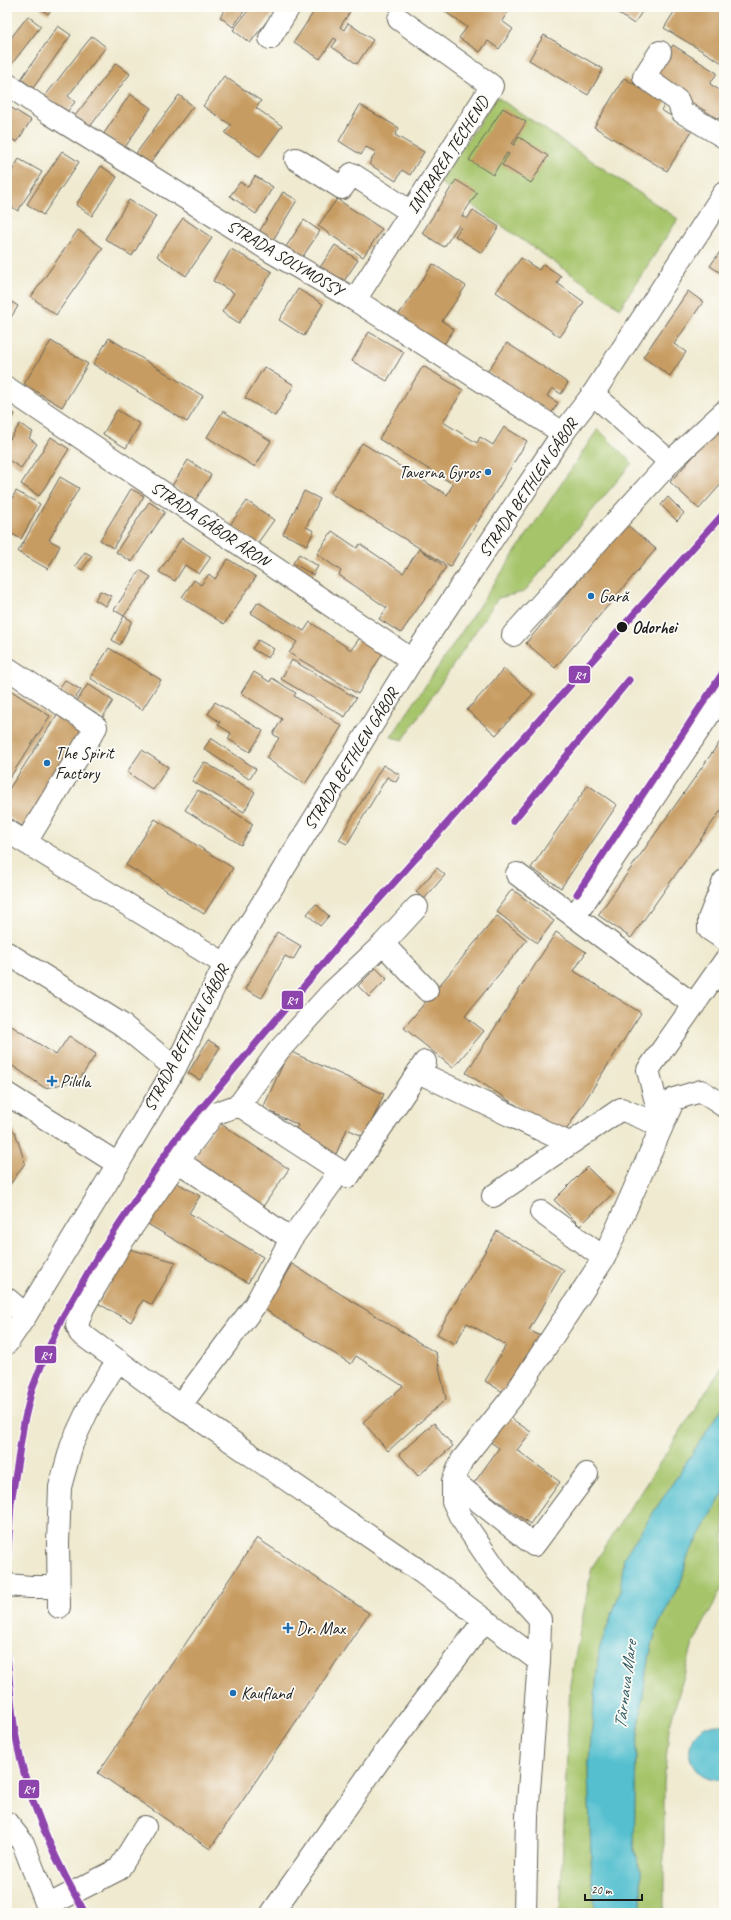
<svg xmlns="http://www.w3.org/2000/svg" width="731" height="1920" font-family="Caveat,sans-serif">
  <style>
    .green { fill: #a6c46b; stroke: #617044 }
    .water { fill: #54bfcf; stroke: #386e76 }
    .building { fill: #c79c62 }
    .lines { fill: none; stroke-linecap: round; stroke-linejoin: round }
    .minor-casing { stroke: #66645b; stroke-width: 24 }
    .major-casing { stroke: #66645b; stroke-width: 24 }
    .minor { stroke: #fff; stroke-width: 22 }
    .major { stroke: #fff; stroke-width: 22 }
    .rail-1-casing { stroke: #fdfcf7; stroke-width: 10 }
    .rail-1 { stroke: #8e44ad; stroke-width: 7 }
    .poi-dot { fill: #1f6fb2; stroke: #fdfcf7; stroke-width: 1.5 }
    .stop-dot { fill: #1c1c1c; stroke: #fdfcf7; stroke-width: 1.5 }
    .labels { text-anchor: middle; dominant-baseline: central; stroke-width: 3.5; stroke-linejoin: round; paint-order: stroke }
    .street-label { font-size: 17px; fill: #1c1c1c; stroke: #fdfcf7 }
    .poi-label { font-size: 17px; fill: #1c1c1c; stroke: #fdfcf7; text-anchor: start }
    .stop-label { font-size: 17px; font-weight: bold; fill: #1c1c1c; stroke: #fdfcf7; text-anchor: start }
    .water-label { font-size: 18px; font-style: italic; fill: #325d64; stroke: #fdfcf7 }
    .line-badge { stroke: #fdfcf7; stroke-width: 1.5 }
    .badge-label { font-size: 11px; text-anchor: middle; font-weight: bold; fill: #fff }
  </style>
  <rect width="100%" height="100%" fill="#fdfcf7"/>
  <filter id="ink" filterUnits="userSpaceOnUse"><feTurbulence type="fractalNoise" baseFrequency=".025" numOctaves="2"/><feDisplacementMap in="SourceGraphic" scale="8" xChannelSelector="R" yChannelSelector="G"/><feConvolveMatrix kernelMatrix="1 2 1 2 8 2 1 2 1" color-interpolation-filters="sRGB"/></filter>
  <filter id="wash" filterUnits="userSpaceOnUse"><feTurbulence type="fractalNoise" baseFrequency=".012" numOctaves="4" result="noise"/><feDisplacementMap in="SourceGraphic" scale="16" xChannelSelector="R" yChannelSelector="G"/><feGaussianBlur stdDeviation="0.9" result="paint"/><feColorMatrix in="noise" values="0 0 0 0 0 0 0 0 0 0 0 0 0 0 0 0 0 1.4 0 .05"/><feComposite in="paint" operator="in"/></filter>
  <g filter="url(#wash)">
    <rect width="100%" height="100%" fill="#efead0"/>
    <!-- green -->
    <path class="green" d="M497,97L678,219L620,308L439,182Z
      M598,429L632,463L524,592L498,598L403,740L391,737Z
      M724,1364V1405L624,1557L620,1592L599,1650L588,1772L592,1882L596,1913H560L570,1684L592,1567Z
      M724,1492V1584L693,1644L669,1728L664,1783V1913H641V1874L634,1851L636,1750L647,1666L656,1630L682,1579L687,1558Z"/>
    <!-- water -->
    <path class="water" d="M724,1405V1492L687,1558L682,1579L656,1630L647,1666L636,1750L634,1851L641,1874V1913H596L592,1882L588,1772L599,1650L620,1592L624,1557Z
      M716,1724L724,1725V1780C684,1785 676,1729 716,1724Z"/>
    <g id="blocks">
      <!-- building -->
      <path class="building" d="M7,7H14L7,17Z
        M39,7H53L48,14Z
        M227,7H247L233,27L220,17Z
        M251,7H278L250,43L233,30Z
        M317,7H353L340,27L344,30L348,23L373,40L357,64L332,47L337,40L334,38L320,59L294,42Z
        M441,7H511L502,21L513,29L499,49L488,41L480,52L459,38L467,27L440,8Z
        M609,7H645L634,24Z
        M677,7H724V64L664,28Z
        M28,16L41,26L7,70V43Z
        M58,26L71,35L33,88L21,79Z
        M544,35L603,69L588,95L529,60Z
        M92,36L106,47L68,96L75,102L66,113L45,96Z
        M673,45L717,73L710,84L724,93V110L718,119L652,77Z
        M116,63L130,74L89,128L74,117Z
        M224,76L261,101L256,108L282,126L260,157L225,133L231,125L203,106Z
        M624,78L647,92L669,98L661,110L693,129L667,171L594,127Z
        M130,94L151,108L124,149L103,135Z
        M179,95L193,106L146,169L132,159Z
        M7,105L31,120L17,142L7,136Z
        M360,105L399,128L395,135L424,152L410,175L402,170L396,181L369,164L376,152L366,147L361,155L339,141Z
        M503,108L526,122L512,144L514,145L519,137L548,156L531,183L502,165L509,154L507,153L493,175L469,160Z
        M62,151L79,162L43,215L27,204Z
        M19,159L42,172L18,211L7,204V179Z
        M101,166L117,177L92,216L76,205Z
        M255,176L273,187L256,214L230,196L240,182L248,187Z
        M456,180L477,193L462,216L467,219L473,210L499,227L482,253L455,236L461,227L459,225L444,247L422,233Z
        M283,192L297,200L273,240L259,232Z
        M337,199L382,229L363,257L318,226Z
        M129,200L156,216L132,256L105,239Z
        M183,218L212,238L186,276L157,256Z
        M304,220L320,231L301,259L285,248Z
        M78,230L103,248L56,315L31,297Z
        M335,245L358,260L340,287L317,272Z
        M724,246V275L710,266Z
        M231,249L272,272L239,323L222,312L234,293L213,281Z
        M521,258L539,270L543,264L561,276L557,283L584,302L560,337L496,292Z
        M433,264L466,286L442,321L454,329L442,347L397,317Z
        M298,289L323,304L304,336L279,320Z
        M688,291L703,302L674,344L686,352L670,376L643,357Z
        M7,299L18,306L7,324Z
        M369,332L404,352L387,381L352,361Z
        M109,338L203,396L187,422L93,364Z
        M51,341L88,364L62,407L24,384Z
        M507,343L568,383L561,394L552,388L547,396L558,403L551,414L487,372Z
        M423,366L463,390L443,422L477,443L480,437L493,445L504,427L527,441L450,567L330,493L362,443L447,495L453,484L379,439Z
        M264,367L294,385L275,416L245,398Z
        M7,409L15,414L7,426Z
        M117,410L140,424L126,448L103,434Z
        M223,411L271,441L255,467L207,437Z
        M724,423V481L699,509L670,482Z
        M20,424L33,432L29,438L37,444L21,468L7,459V437L10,439Z
        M51,437L69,449L39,496L21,484Z
        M188,460L211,475L195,501L172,486Z
        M60,477L79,488L49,540L60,546L48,569L18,552Z
        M131,489L144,496L113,548L100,540Z
        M16,491L40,504L21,539L7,531V507Z
        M304,491L320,499L306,527L314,531L307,545L283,534Z
        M668,497L684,513L677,521L661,505Z
        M247,501L274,520L257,544L230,525Z
        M149,502L165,512L132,562L116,552Z
        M626,524L656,549L555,668L526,643Z
        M332,531L357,548L360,544L403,573L419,549L446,567L401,633L379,619L387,608L339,575L341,571L317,554Z
        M182,538L211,557L199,574L185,565L175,581L159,572Z
        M85,552L92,556L82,570L75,566Z
        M299,554L318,566L313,575L293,563Z
        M228,559L256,577L224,624L182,597L194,580L201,585L209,574L215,579Z
        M140,570L151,577L124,616L114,610Z
        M100,591L111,596L106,606L95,600Z
        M258,602L304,631L310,622L351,650L361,636L384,651L358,694L289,653L297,642L251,613Z
        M124,616L132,621L120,645L112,640Z
        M258,640L274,649L268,658L252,649Z
        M109,648L161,680L142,710L90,678Z
        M292,660L356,698L345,717L281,679Z
        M504,669L533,694L496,735L467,710Z
        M254,672L270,682L272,678L296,693L294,696L342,726L305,784L266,758L279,738L273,734L282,719L241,693Z
        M65,680L81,690L74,700L58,690Z
        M88,684L113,701L103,717L77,701Z
        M7,688L50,716L7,782Z
        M215,702L263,731L250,752L228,739L231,733L218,725L220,722L208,714Z
        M57,715L86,734L25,828L7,816V792Z
        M724,736V806L631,938L598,915Z
        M211,738L256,769L249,779L204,749Z
        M142,750L168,767L153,790L127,772Z
        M204,762L255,792L244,812L192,781Z
        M383,765L400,775L396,782L387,777L347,844L339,840Z
        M588,785L617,805L561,888L531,868Z
        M198,790L253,824L241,845L185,810Z
        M155,819L233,868L204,914L126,865Z
        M437,868L445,875L424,899L416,892Z
        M512,889L554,921L537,943L496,911Z
        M316,904L329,916L320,926L307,914Z
        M724,914V932L716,927Z
        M497,916L527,940L465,1016L484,1031L453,1068L404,1028Z
        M277,932L301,946L293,960L285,956L262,998L245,989Z
        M556,932L586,952L574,971L641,1013L563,1135L466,1073Z
        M376,968L387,979L369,997L358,986Z
        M7,1023L56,1055L69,1036L96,1054L79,1080L45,1088L7,1062Z
        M208,1040L220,1047L200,1080L188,1073Z
        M289,1051L384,1094L365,1137L347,1129L336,1154L293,1135L298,1125L263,1108Z
        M218,1122L289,1169L262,1208L191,1161Z
        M7,1126L15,1132L25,1163L7,1189Z
        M587,1167L613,1193L580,1226L554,1200Z
        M172,1180L200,1196L189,1213L263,1257L248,1283L146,1223Z
        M497,1231L564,1270L529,1330L542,1337L508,1395L485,1381L506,1345L467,1323L455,1344L437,1334Z
        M129,1249L176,1262L152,1305L143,1300L131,1322L99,1304Z
        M292,1264L436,1353L446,1399L388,1451L363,1422L403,1386L356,1356L351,1364L264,1309Z
        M506,1415L531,1432L517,1450L560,1482L530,1524L474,1483L499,1448L486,1439Z
        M434,1423L453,1446L418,1476L399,1454Z
        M257,1538L369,1613L210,1849L98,1773Z"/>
    </g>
  </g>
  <g filter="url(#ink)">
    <use href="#blocks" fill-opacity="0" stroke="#66645b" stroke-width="1"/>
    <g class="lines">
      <!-- minor casing -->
      <g class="minor-casing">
        <path id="minor" d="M270,38L289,7
          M660,52L644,77L678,101L682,112L724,137
          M7,84L49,113L272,252L355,300L563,433
          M296,159L342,188L352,174L411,212
          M355,300L492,86L399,19
          M7,388L412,660
          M593,394L670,462
          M513,635L670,462L724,412
          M7,668L96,727L26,842
          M7,831L225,964
          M517,874L694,1005
          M724,881L709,919V929L724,939
          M575,916L724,692
          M383,944L427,990
          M7,953L121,1024L175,1068
          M418,1072L569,1143
          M7,1094L118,1164
          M239,1105L214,1114L178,1161L121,1243L83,1308L77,1325L80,1333L180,1406L421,1572L539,1661
          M662,1126L648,1070L724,962
          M178,1161L291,1239L255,1305L180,1406
          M340,1171L348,1177L425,1062
          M493,1196L621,1109L662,1126
          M291,1239L340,1171L239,1105L279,1050L331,993L383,944L417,907
          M604,1258L674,1099L701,1091L724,1106
          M7,1299L26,1315
          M453,1481L534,1545L587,1474
          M7,1585L31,1587H58
          M59,1607L58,1543L60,1487L72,1444L92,1401L118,1360
          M7,1823L23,1843L50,1913
          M47,1906L119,1869L145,1827
          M272,1913L380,1759L484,1621
          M525,1913L527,1816L539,1661L540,1619L497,1571L461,1518L453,1501V1481L462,1460L517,1391L604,1258L541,1212"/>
      </g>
      <!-- major casing -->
      <g class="major-casing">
        <path id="major" d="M7,1343L26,1315L118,1164L175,1068L225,964L412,660L563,433L593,394L724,193"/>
      </g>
      <!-- minor -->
      <use href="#minor" class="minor"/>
      <!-- major -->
      <use href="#major" class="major"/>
      <!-- rail-1 casing -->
      <g class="rail-1-casing">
        <path id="rail-1" d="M513,821L629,680
          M577,894L724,671
          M7,1567L11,1503L24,1422L32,1389L44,1359L61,1320L94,1262L174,1141L342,941L724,513
          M7,1655C10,1683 11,1710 16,1737C26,1797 55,1860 85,1913"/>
      </g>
      <!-- rail-1 -->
      <use href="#rail-1" class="rail-1"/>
    </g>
  </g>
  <!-- markers -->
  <g class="poi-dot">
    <circle cx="488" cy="472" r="4"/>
    <circle cx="591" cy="596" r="4"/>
    <circle cx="47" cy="763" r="4"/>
    <path d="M50 1075h4v4h4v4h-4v4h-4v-4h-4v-4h4z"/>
    <path d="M286 1622h4v4h4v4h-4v4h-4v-4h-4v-4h4z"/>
    <circle cx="233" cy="1693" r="4"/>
  </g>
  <circle class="stop-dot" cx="622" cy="627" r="6"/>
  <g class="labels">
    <!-- street labels -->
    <g class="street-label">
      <text transform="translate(448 155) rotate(-57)">INTRAREA ȚECHEND</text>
      <text transform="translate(285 258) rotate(31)">STRADA SOLYMOSSY</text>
      <text transform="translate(528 488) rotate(-56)">STRADA BETHLEN GÁBOR</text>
      <text transform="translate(210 524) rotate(34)">STRADA GÁBOR ÁRON</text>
      <text transform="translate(351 759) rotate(-58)">STRADA BETHLEN GÁBOR</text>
      <text transform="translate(186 1038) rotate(-62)">STRADA BETHLEN GÁBOR</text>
    </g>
    <!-- poi labels -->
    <g class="poi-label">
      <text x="480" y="472" text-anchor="end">Taverna Gyros</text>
      <text x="599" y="596">Gară</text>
      <text x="55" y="753">The Spirit<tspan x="55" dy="20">Factory</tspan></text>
      <text x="60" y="1081">Pilula</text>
      <text x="296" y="1628">Dr. Max</text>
      <text x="241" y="1693">Kaufland</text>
    </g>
    <!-- stop labels -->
    <g class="stop-label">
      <text x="632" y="627">Odorhei</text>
    </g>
    <!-- water labels -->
    <g class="water-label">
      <text transform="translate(625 1685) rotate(-83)">Târnava Mare</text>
    </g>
  </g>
  <g class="line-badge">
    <rect x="568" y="665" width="23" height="19" rx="4" fill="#8e44ad"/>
    <rect x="281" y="990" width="23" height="20" rx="4" fill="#8e44ad"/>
    <rect x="34" y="1345" width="23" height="19" rx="4" fill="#8e44ad"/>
    <rect x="18" y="1779" width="22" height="20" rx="4" fill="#8e44ad"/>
  </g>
  <g class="badge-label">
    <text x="580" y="679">R1</text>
    <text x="292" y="1004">R1</text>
    <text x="46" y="1359">R1</text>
    <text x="29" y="1793">R1</text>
  </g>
  <!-- margin -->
  <rect width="731" height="1920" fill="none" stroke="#fdfcf7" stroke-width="24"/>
  <!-- scale -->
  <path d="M585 1894v6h57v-6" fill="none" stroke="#1c1c1c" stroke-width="2"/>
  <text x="591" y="1894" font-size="12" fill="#1c1c1c" stroke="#fdfcf7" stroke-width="3" paint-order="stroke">20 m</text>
</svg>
